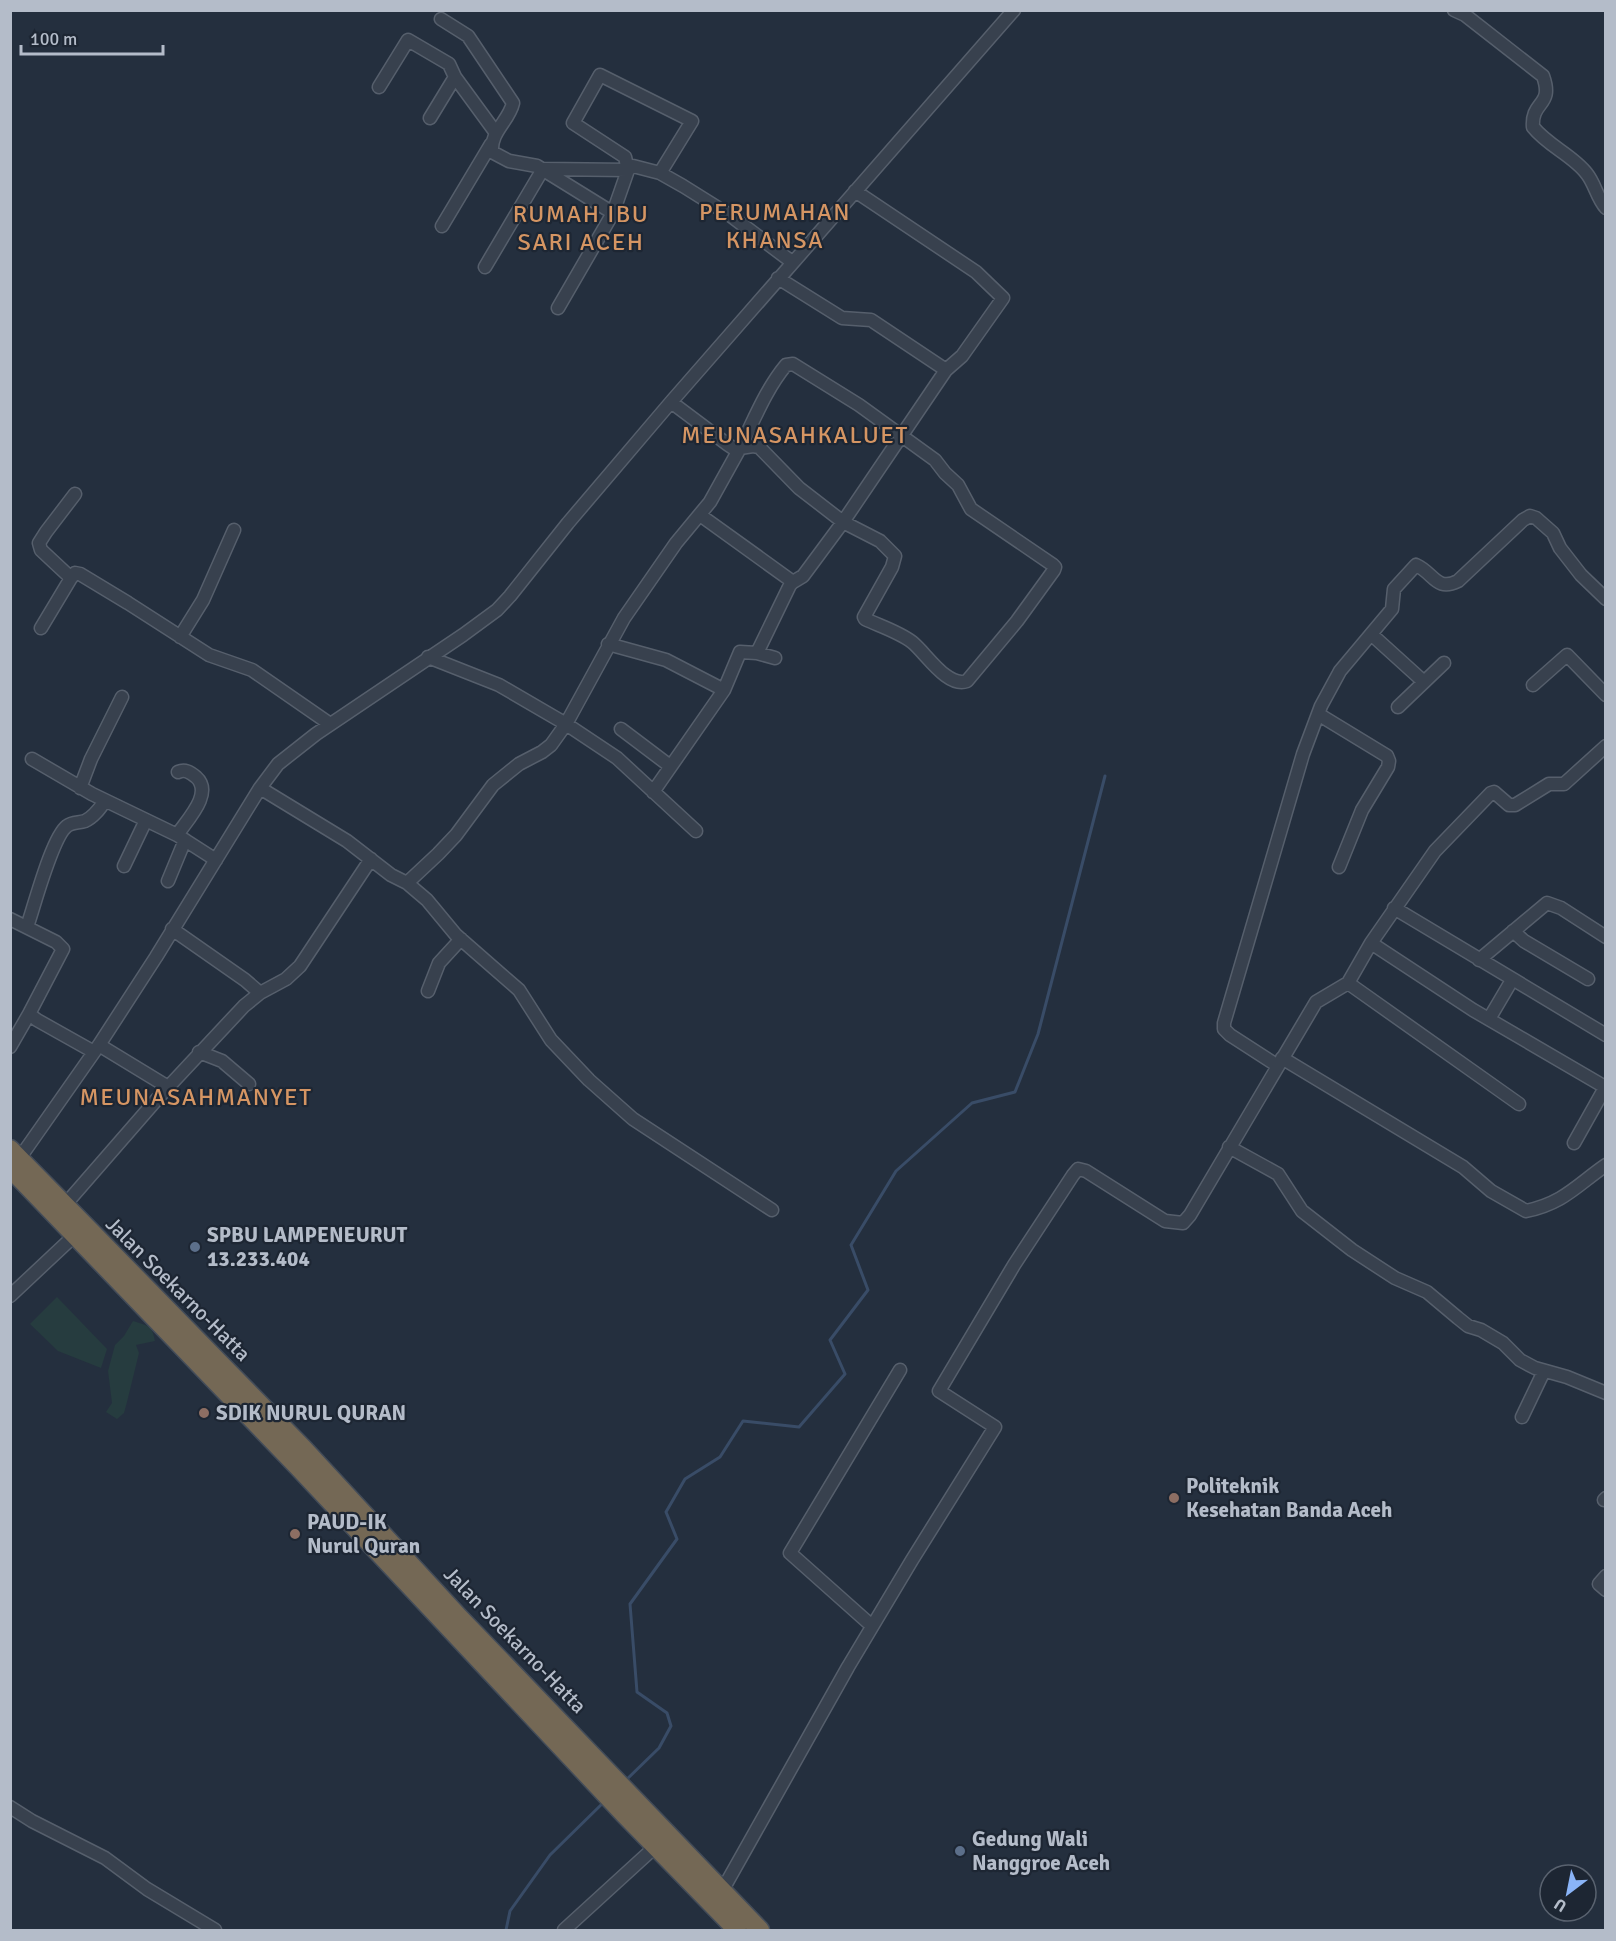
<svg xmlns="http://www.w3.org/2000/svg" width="1616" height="1941" font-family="Signika,sans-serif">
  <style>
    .green { fill: #263c3f }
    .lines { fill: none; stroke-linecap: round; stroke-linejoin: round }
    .stream { stroke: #394c67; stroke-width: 3 }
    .minor-casing { stroke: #565f6c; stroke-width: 15 }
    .highway-casing { stroke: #434c59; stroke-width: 21 }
    .minor { stroke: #38414e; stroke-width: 12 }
    .highway { stroke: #746855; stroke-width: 18 }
    .service-dot { fill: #5c6f8a; stroke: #1d2633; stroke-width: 2 }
    .education-dot { fill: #8d6e63; stroke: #1d2633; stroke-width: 2 }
    .labels { text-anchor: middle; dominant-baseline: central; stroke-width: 4.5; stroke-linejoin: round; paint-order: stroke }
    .poi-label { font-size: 21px; font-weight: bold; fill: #b4bcc9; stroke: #1d2633; text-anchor: start }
    .street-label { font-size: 21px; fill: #b4bcc9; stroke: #1d2633 }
    .quarter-label { font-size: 24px; letter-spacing: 1.5px; fill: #d59563; stroke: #1d2633 }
  </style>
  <rect width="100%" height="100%" fill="#242f3e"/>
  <!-- green -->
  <path class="green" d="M57,1297L107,1349L101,1368L58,1351L30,1324Z
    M133,1321C147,1326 152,1324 155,1341L136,1345L139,1353L127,1402L124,1413L117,1419L106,1412L112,1403L108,1371L115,1345L124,1336Z"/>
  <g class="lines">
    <!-- stream -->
    <path class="stream" d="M625,1781L659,1748L671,1726L667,1713L637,1692L630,1604L677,1539L666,1512L685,1479L720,1457L743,1421L799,1427L845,1374L830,1340L868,1290L851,1245L896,1171L972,1103L1015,1092L1038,1034L1105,776
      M506,1930L510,1911L550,1855L605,1801"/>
    <!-- minor casing -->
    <g class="minor-casing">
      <path id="minor" d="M1454,10L1465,15L1543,76C1554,107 1531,100 1533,127C1548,146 1574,156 1587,174C1595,184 1597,198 1606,208
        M441,19L468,36L513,103C509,121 490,132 492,152L509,161L537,166L613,213L628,170L633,166L660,173L683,186L731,216L792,262
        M379,87L408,40L449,64L455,77L496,133
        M430,118L455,77
        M544,169L628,170L625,157L573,123L600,75L692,121L660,173
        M855,191L976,272L1003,298L962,356L946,370
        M442,226L491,144
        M485,267L543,169
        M558,308L613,213
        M700,515L793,582
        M71,578L41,550L39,543L46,532L75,494
        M41,628L71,578L75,573L80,574L128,603L209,655L252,670L330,724
        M1371,634L1424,682
        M180,637L203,600L234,530
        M608,644L666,660L724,690L653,792
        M757,653L790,585L793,582L803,576L843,522L946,370L871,320L842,318L778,278
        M428,657L499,685L566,724L617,758L696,831
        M1533,685L1567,655L1606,695
        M724,690L740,652L757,653L775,658
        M1398,707L1444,663
        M1318,714L1387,756L1389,761L1388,767L1362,810L1339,867
        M621,729L670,766
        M32,759L92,794L177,835L216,860
        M80,788L91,759L122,697
        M260,788L347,841L391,875L407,883L427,900L456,935L519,990L551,1040L589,1080L633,1119L772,1210
        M177,835C187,820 214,793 196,777C190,772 185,769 178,772
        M124,866L146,820
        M168,881L185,840
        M407,883L438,854L456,835L493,785L519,764L542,752L551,745L566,724L624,618L676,543L710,502L740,448L753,446L759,447L799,488L843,522L880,541L895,556L892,567L864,617L865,619C880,626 899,632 912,642C926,653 947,688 967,681L1017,621L1054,570L1055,567L1053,565L971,509L958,485L945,473L935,460L859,405L793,364L786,365C766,389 754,420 740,448H733L727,444L671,402
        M1394,908L1606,1035
        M10,919L56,942L63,949L29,1014
        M27,927C34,907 52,837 67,826C72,822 79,823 85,821C94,817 100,808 105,801
        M172,929L245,980L260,993
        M1513,931L1524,941L1588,979
        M1371,943L1473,1010L1605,1087
        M1479,960L1547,903L1561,908L1606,937
        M1348,983L1519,1104
        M428,991L439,963L461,939
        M1489,1019L1512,980
        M99,1045L168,1087
        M10,1047L29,1014L37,1020L94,1052
        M199,1052L222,1061L249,1084
        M1282,1058L1463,1167L1491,1191L1526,1211C1564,1203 1577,1185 1606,1165
        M1278,1066L1230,1035L1224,1029V1023L1303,754L1321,706L1340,671L1392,609L1394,589L1416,565C1434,573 1436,592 1458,581L1523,520L1530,516L1536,518L1553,533L1560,548L1581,575L1606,599
        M1574,1143L1606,1086
        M1229,1147L1278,1174L1302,1211L1352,1250L1395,1278L1427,1292L1458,1318L1468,1326L1481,1330L1503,1343L1520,1360L1535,1368L1567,1377L1606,1393
        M19,1159L99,1045L156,957L260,788L278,764L316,734L463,635L497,610L510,596L568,523L671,402L1014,10
        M64,1206L158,1098L244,1006L260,993L286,979L300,966L371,859
        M10,1296L74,1236
        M1522,1417L1544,1371
        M1604,1500L1606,1498
        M1606,1576L1599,1584L1606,1590
        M872,1626L790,1553L900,1370
        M10,1807L32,1821L105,1858L147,1889L215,1930
        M722,1891L848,1667L912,1560L995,1427L939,1391L1014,1265L1073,1175L1078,1169L1086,1171L1165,1221L1183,1223L1190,1215L1316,1002L1348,983L1371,943L1435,851L1491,793L1494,792L1509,805H1515L1549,784H1564L1606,746
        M564,1930L655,1847"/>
    </g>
    <!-- highway casing -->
    <g class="highway-casing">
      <path id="highway" d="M10,1149L303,1448L458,1616L760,1930
        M10,1168L299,1468L624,1814L737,1930"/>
    </g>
    <!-- minor -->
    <use href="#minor" class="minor"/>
    <!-- highway -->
    <use href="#highway" class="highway"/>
  </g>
  <!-- markers -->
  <g class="service-dot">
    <circle cx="195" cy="1247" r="6"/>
    <circle cx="960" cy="1851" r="6"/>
  </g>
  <g class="education-dot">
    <circle cx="204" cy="1413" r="6"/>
    <circle cx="1174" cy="1498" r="6"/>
    <circle cx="295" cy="1534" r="6"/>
  </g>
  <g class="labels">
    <!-- poi labels -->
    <g class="poi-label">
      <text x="207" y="1235">SPBU LAMPENEURUT<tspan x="207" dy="24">13.233.404</tspan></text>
      <text x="216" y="1413">SDIK NURUL QURAN</text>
      <text x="1186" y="1486">Politeknik<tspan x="1186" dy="24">Kesehatan Banda Aceh</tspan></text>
      <text x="307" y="1522">PAUD-IK<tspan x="307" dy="24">Nurul Quran</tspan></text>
      <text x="972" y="1839">Gedung Wali<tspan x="972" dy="24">Nanggroe Aceh</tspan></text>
    </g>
    <!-- street labels -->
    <g class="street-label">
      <text transform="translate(178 1289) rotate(45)">Jalan Soekarno-Hatta</text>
      <text transform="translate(515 1640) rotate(46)">Jalan Soekarno-Hatta</text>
    </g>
    <!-- quarter labels -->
    <g class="quarter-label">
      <text x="775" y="212">PERUMAHAN<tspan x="775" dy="28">KHANSA</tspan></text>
      <text x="581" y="214">RUMAH IBU<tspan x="581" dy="28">SARI ACEH</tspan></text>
      <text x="795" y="435">MEUNASAHKALUET</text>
      <text x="196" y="1097">MEUNASAHMANYET</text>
    </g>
  </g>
  <!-- border -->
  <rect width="1616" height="1941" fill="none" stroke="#b4bcc9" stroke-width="24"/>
  <!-- north arrow -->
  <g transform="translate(1568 1893) rotate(212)"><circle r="28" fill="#1d2633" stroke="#59626f" stroke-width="1.5"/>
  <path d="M0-4.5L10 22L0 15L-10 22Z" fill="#8ab4f8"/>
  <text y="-9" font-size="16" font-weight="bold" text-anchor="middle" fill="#b4bcc9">U</text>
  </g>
  <!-- scale -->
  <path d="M21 45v9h142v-9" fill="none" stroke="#b4bcc9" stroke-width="3"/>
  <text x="30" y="45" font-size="18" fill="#b4bcc9" stroke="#1d2633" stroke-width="4.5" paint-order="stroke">100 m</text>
</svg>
